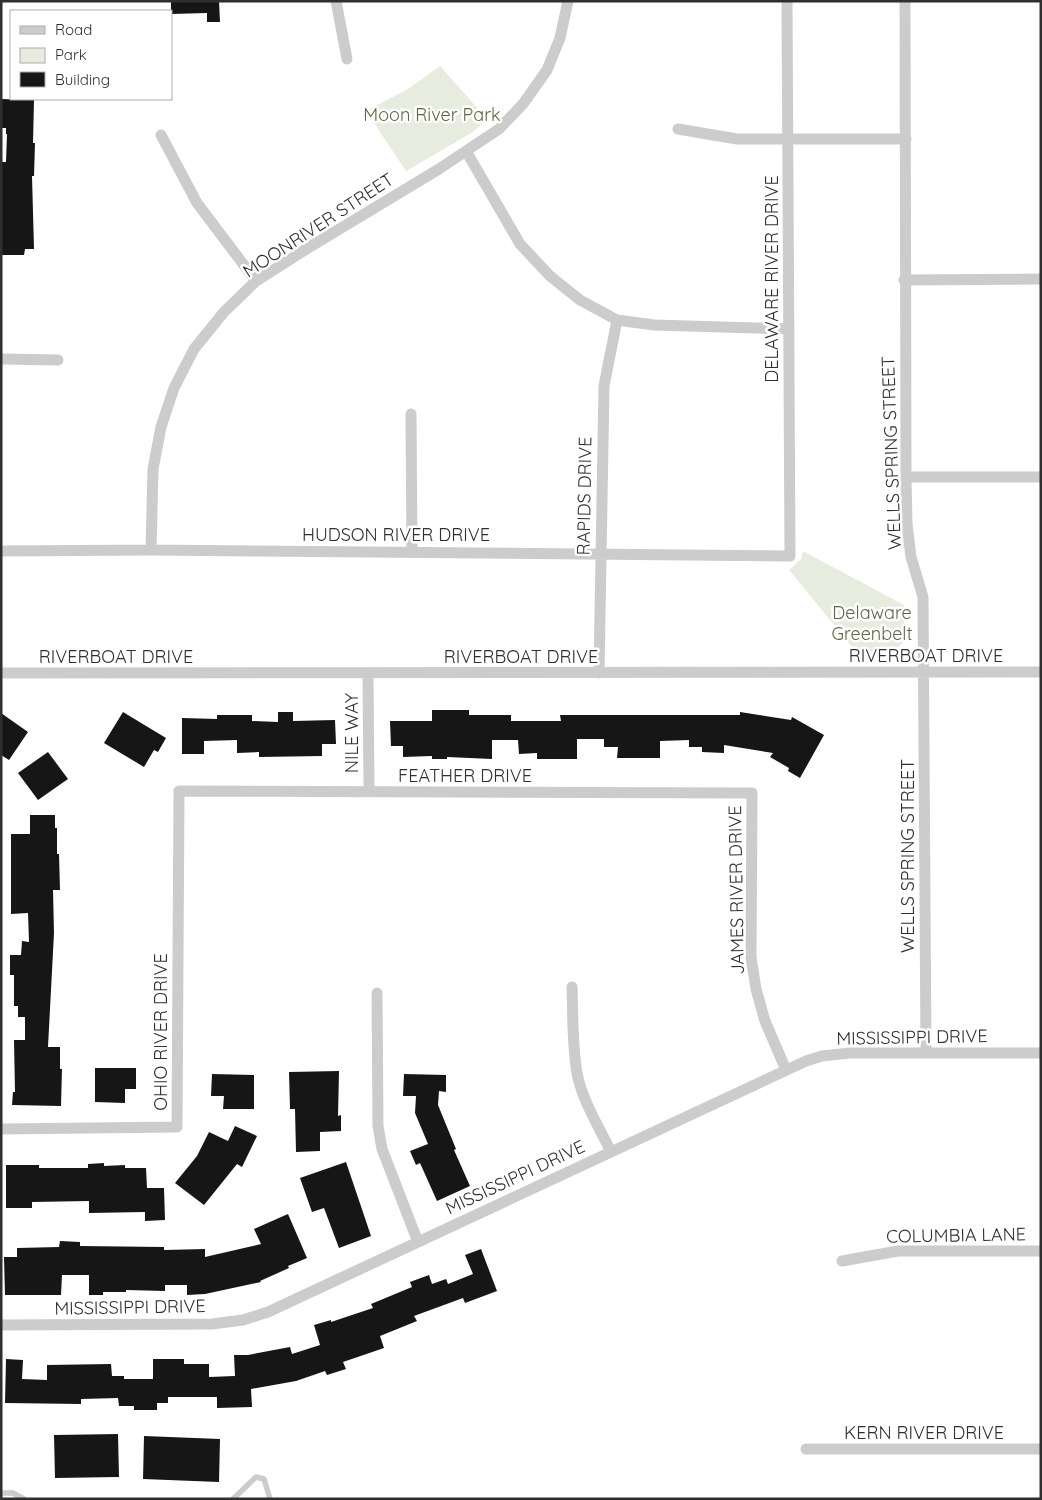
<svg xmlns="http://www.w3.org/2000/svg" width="1042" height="1500" font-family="Quicksand,sans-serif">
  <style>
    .green { fill: #e7ecde }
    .building { fill: #161616 }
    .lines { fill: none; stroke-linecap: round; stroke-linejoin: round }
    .path { stroke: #ccc; stroke-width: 2.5; stroke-dasharray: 2.5 2.5; stroke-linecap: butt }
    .lane { stroke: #ccc; stroke-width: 5.5 }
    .street { stroke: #ccc; stroke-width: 11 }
    .labels { text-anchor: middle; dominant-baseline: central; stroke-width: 5; stroke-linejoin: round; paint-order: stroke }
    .park-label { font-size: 18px; fill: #586a3e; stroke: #fff }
    .street-label { font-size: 18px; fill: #2f2f2f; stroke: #fff }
  </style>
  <rect width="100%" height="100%" fill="#fff"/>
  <!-- green -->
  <path class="green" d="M440,66L487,119L473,132L406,171L366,111L408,89Z
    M803,551L904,605L905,640L892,654H858L789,570L801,559Z"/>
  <!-- building -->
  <path class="building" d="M171,1H219L220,22H207V13L171,14Z
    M1,99L34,100L33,143H35L34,176H32L34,249H25L24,255H1V162H6L7,134H6V128H1Z
    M432,710H469V715H511V721H561L560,715H740V712L791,720L792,717L824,735L800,778L788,771L789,768L770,757L773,753L724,745V753L702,752V747H689V740L660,741V758H617L618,747H604V739H577V759H537V753L519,754L518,740H492V759L447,757V759H432V756L403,757V746H391L390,721H432Z
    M123,712L166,738L158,752L154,750L144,767L104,743Z
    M278,712H293V721L335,720L336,744H322V756L259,757V752L237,753V740L204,741V754H182V718L217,719V715H252V721L278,722Z
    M1,713L28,732L9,760L1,755Z
    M48,752L68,779L38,800L18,773Z
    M30,815H55V828H57V854H59L60,890H53L54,933L48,1047H60V1069H62L61,1106L12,1105L13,1092H15L14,1040H25V1017H18V1006H14V975H10V955H21L22,941L29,942L28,913L11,914V834H30Z
    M95,1068H136V1089H125V1103L95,1102Z
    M339,1071L338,1116L341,1115V1131L320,1132V1151L296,1152L295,1109H290L289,1072Z
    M212,1074L254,1075V1109H223L224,1096H211Z
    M404,1074L446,1075V1092L439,1091L438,1105L456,1149L454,1150L470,1186L437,1201L420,1163L416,1165L410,1151L428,1144L415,1113L416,1096H403Z
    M235,1126L257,1136L242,1167L237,1164L204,1205L175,1183L197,1156L209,1132L228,1141Z
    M346,1162L371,1236L339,1248L324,1208L312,1212L300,1178Z
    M104,1163V1166L125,1165V1168H146L147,1188H164L165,1220L145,1221V1212L89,1213V1201L32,1202V1208H6V1165H39V1168H88V1164Z
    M288,1214L307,1258L288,1266L289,1268L260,1281L261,1282L205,1294L187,1295V1285H165V1291L126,1290V1292H103V1295H89V1275H62L61,1295H5L4,1257H17V1248L59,1247L60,1241L80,1242V1246L164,1247V1250L205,1249V1257L261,1244L254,1229Z
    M481,1249L497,1291L465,1303L463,1298L414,1316L417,1321L380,1336L384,1348L343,1362L346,1369L327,1375L325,1371L296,1381L251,1389L252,1407L217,1408V1397H168V1403H157V1410H134V1406H119L118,1398L81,1399V1404L5,1403L6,1359L23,1360L22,1379L47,1380V1365L111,1364L112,1376H124V1379H153V1359H184V1364H209V1377L235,1376L234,1355H248L290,1347L292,1354L320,1345L314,1325L331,1320V1322L373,1308L371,1304L412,1287L410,1282L429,1275L432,1284L446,1279L448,1284L473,1274L465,1255Z
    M118,1434L119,1477L55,1478L54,1435Z
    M144,1436L220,1439L219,1482L143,1479Z"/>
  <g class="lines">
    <!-- path -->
    <path class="path" d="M892,614L899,613"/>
    <!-- lane -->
    <path class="lane" d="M1,1493H13L24,1499
      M233,1499L256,1477L264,1479L270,1499"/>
    <!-- street -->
    <path class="street" d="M336,1L347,59
      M905,1L906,477L907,524L911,557L923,597L926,1053
      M678,129L737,139H906
      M161,135L197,203L256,281
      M466,151L520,244L550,276L580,300L617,320L654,325L789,329
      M904,280L1041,279
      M1,359L58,360
      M411,414L412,552
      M906,477H1041
      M151,550L153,469L161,427L174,388L194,349L224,312L256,281L308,248L439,169L499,129L523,104L547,70L560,38L568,1
      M1,551L151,550L790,556L787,1
      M1,673L1041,672
      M368,673L369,792
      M599,673L604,386L617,320
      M572,987C573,1015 572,1044 577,1073C582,1100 599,1127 611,1152
      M377,993L378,1126L382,1149L418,1242
      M1,1129L177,1127L179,791L752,793L751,957L756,989L765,1021L786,1070
      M842,1261L898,1251H1041
      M1,1325L212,1324L243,1320L268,1312L806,1061L822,1056L850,1053H1041
      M806,1449H1041"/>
  </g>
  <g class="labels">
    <!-- park labels -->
    <g class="park-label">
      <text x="432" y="114">Moon River Park</text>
      <text x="872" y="612">Delaware<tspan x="872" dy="21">Greenbelt</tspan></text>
    </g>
    <!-- street labels -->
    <g class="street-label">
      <text transform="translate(318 225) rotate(-33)">MOONRIVER STREET</text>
      <text transform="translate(771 279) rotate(-90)">DELAWARE RIVER DRIVE</text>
      <text transform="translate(891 453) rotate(-92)">WELLS SPRING STREET</text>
      <text transform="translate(584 496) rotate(-89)">RAPIDS DRIVE</text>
      <text x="396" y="534">HUDSON RIVER DRIVE</text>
      <text x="926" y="655">RIVERBOAT DRIVE</text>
      <text x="116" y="656">RIVERBOAT DRIVE</text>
      <text x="521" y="656">RIVERBOAT DRIVE</text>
      <text transform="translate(351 733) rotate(-90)">NILE WAY</text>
      <text x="465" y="775">FEATHER DRIVE</text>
      <text transform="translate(907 856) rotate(-90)">WELLS SPRING STREET</text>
      <text transform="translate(736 890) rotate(-91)">JAMES RIVER DRIVE</text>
      <text transform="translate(160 1032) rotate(-90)">OHIO RIVER DRIVE</text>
      <text transform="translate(912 1037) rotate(-1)">MISSISSIPPI DRIVE</text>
      <text transform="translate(515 1177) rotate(-25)">MISSISSIPPI DRIVE</text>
      <text transform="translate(956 1235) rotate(-1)">COLUMBIA LANE</text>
      <text transform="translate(130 1307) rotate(-1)">MISSISSIPPI DRIVE</text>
      <text x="924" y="1432">KERN RIVER DRIVE</text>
    </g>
  </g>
  <!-- border -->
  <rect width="1042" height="1500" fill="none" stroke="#2f2f2f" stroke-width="5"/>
  <!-- legend -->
  <rect x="10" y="10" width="162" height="90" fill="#ffffff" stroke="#acacac"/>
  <rect x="20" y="26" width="25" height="8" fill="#cccccc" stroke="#acacac"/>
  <text x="55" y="35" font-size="15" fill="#2f2f2f">Road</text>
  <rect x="20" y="48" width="25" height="15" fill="#e7ecde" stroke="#acacac"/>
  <text x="55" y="60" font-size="15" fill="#2f2f2f">Park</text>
  <rect x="20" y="72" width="25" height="15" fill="#161616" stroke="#acacac"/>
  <text x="55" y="85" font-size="15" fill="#2f2f2f">Building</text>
</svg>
